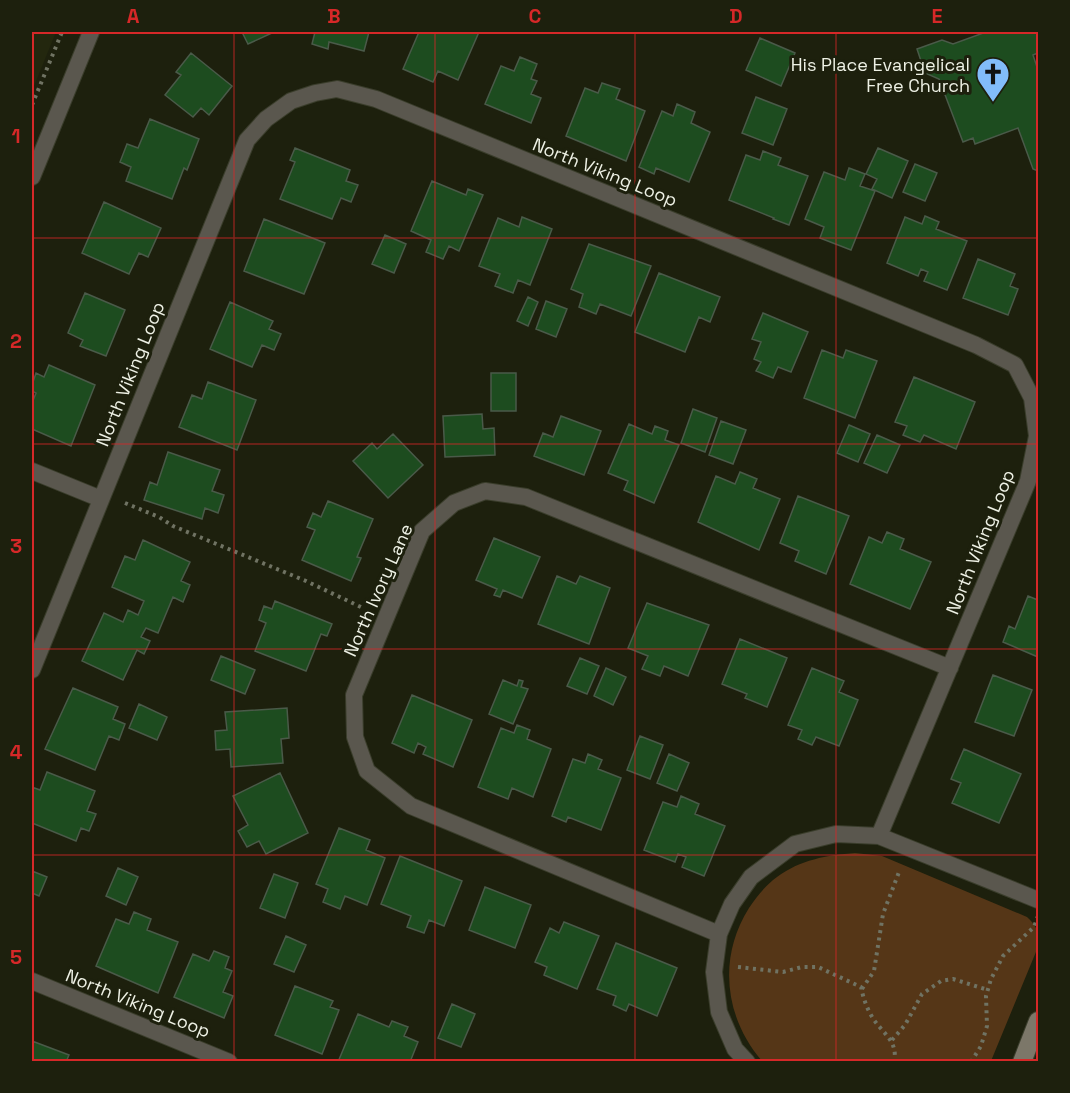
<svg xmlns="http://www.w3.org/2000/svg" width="1070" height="1093" font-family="'Space Grotesk',sans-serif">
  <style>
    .built { fill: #23270e }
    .green { fill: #553617 }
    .building { fill: #1d4c1f; stroke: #4a5a49; stroke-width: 1.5 }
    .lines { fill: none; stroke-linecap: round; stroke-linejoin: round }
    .street-casing { stroke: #3a3d2b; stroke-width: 18 }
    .secondary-casing { stroke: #3a3d2b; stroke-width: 20 }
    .path { stroke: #707363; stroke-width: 4; stroke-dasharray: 3 4.5; stroke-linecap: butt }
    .street { stroke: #5a574e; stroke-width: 16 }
    .secondary { stroke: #7c7769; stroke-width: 18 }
    .grid { fill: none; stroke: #d62828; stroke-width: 1.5; stroke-opacity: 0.55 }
    .labels { text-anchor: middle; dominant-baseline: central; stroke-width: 6; stroke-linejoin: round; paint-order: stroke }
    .poi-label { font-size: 18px; fill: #eef1e5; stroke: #1d200d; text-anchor: end }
    .street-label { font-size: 18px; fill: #eef1e5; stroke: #1d200d }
    .neatline { fill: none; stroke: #d62828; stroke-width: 2 }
    .grid-label { font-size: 20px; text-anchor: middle; font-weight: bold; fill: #d62828 }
  </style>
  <rect width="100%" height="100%" fill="#1d200d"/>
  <!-- built -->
  <path class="built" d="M32,32H56L32,91Z"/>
  <!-- green -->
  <path class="green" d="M855,853L882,856L1027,917C1038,927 1039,933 1038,947L991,1061H762C724,1017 718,957 749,908C757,896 766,885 777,877C800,860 827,855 855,853Z"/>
  <!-- building -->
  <path class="building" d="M242,32H274L248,44Z
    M315,32H369L364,51L329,42L328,49L312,44Z
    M419,32H479L458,80L438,71L433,82L403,69Z
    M986,32H1038V53L1033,55L1038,70V171L1033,169L1018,128L975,144L973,138L963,142L939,79L925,73L917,49L942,40L953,44Z
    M760,38L795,53L781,86L746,70Z
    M191,53L232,86L209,115L201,108L193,117L165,95L181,75L176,72Z
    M520,57L537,64L531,79L537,81L531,94L541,98L531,123L485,104L501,66L514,71Z
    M602,83L620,89L616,99L645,111L626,161L566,136L585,88L598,93Z
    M756,97L787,109L773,145L742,133Z
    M677,104L695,112L691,123L710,132L689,182L656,168L654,174L639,167L662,111L673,116Z
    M150,119L199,139L187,170L184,168L172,199L126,181L131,167L120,162L127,144L138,148Z
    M295,148L350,170L346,181L358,185L351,202L341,198L332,219L280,199L295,162L290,160Z
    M878,148L908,161L892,198L872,189L877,179L866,174Z
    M763,151L781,158L778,165L808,176L789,225L773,219L774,218L729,200L746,155L760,160Z
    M915,164L937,173L925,201L903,192Z
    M849,168L865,174L860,186L875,191L851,250L820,238L824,227L805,219L824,172L845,180Z
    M432,181L466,195L468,189L483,195L459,251L449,246L443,259L426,252L431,240L411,231Z
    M104,202L161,228L148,257L139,253L129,274L82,253Z
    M925,216L939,222L936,229L967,241L947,290L924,281L928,272L921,269L918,276L887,263L905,217L922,224Z
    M522,217L552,229L530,285L518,280L513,293L495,286L500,274L479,266L498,218L519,227Z
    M264,219L325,243L304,294L244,271Z
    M385,235L406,244L394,273L372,264Z
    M589,244L651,266L631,316L600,304L596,314L579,307L583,294L571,289Z
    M978,259L1015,274L1010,286L1018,289L1008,315L963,298Z
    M659,273L720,297L710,322L699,317L685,352L635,332Z
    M85,293L125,310L106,356L80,346L83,340L68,333Z
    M528,297L538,302L528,326L517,321Z
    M546,301L567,309L556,337L536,329Z
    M230,302L273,321L269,329L281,334L274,350L262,345L252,367L210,349Z
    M763,313L808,332L791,372L778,367L773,378L756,371L761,362L754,359L761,342L752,339Z
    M822,350L843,358L846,350L877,361L855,418L804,398Z
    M49,365L95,385L71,446L32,429V403L36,393L32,391V385L36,373L44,377Z
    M491,373H516V411H491Z
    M914,377L975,402L956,449L924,435L920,442L903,435L907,426L895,422Z
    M208,382L256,400L237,450L179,427L192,395L202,399Z
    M693,409L717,418L705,452L681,443Z
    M482,414L483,429L494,428L495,455L445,457L443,416Z
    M561,416L601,431L584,475L534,456L543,433L553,437Z
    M721,421L746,430L733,464L709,455Z
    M629,424L652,434L655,426L668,431L665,440L679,445L654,503L624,490L628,481L608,473Z
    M849,425L870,434L858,462L837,453Z
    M393,434L423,465L388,498L353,461L372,443L377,449Z
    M877,435L900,445L887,473L864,463Z
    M168,452L220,470L212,491L224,495L218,513L205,508L202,519L144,500L150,482L157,485Z
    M740,472L757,479L753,488L780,499L759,550L698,522L716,476L735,484Z
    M798,496L849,516L826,574L795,561L799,551L780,543Z
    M328,501L373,519L357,557L361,558L351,581L302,560L315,530L307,527L313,513L321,517Z
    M887,532L904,539L900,549L931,562L910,609L850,584L869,537L882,543Z
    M494,538L540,557L522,598L503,590L500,597L494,595L497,589L476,580Z
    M143,540L190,562L181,581L190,585L183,602L173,597L158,633L146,628L141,637L150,641L144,654L137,650L123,680L82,661L104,613L123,622L128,610L138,615L144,601L112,587L125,556L135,560Z
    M557,576L576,584L580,576L610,588L589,644L538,624Z
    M1028,596L1038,600V657L1003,642L1009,626L1015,629Z
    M275,601L332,624L327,636L321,634L306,671L255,651L266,623L259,620L264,606L272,609Z
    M647,603L709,625L688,676L664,666L660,676L642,669L648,656L628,648Z
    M740,639L787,658L767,707L745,698L747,694L722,684Z
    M221,656L255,670L245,694L211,680Z
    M580,658L599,666L587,694L567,686Z
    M606,668L626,677L613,705L594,696Z
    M812,668L844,681L839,692L858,700L839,746L816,737L812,745L798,739L802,730L788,725Z
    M993,675L1032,690L1014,736L975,722Z
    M503,680L517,686L519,680L523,681L521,687L528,689L513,724L489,714Z
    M73,688L118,707L113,719L125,724L119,740L109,736L95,770L45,749Z
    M412,695L472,720L453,767L423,754L426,747L418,743L414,753L392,743Z
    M139,704L167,717L157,740L129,728Z
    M287,708L289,738L281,739L283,763L231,767L230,749L216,750L215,731L227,730L225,712Z
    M517,725L530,730L527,739L551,749L533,797L512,788L508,799L478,787L501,728L514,733Z
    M640,736L663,745L650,779L627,770Z
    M964,749L1021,774L999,823L952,803L961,783L951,779Z
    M588,754L602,760L598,769L621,778L601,830L568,817L566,822L552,816L573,759L585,763Z
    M669,754L689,763L677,791L657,783Z
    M47,772L95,791L87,811L96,814L89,831L81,828L76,841L32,823V787L40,790Z
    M280,773L308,833L266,854L259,841L247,847L238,831L248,825L233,796Z
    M681,796L699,804L695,814L725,826L704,876L682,867L686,857L678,854L675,862L644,850L663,802L677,807Z
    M339,828L370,840L366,850L385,858L367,905L345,896L340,909L323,902L328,889L316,884Z
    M400,856L462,881L444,926L429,920L424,933L407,927L411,916L381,904Z
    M118,868L138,877L126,905L106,896Z
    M32,871L47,877L39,896L32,893Z
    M274,874L298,883L285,918L260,908Z
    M485,887L531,905L515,948L469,930Z
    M134,912L151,919L147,930L178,942L158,993L96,966L116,919L129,924Z
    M564,922L599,936L577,989L544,975L547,967L535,962L550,928L559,933Z
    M286,936L306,945L294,972L274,964Z
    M616,943L677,968L657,1016L629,1004L626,1011L613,1005L616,996L597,989Z
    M214,951L229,957L225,968L232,971L223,992L233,996L224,1018L174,997L193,954L209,961Z
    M295,986L333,1001L330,1007L339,1010L322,1054L275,1035Z
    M452,1004L475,1014L461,1047L438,1038Z
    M358,1014L389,1027L392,1021L408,1027L404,1036L418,1042L410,1062H338Z
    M32,1041L69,1055L66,1062H32Z"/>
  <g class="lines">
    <!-- street casing -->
    <g class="street-casing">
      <path id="street" d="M32,177L91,32
        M32,471L101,499
        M32,670L247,140L266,119L291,101L315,93L337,89L376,99L976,345L1015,365L1032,398L1037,436L1028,481L879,836
        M719,934L411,806L367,771L355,737L354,695L422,531L454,503L485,491L526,497L950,668
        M32,981L229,1062
        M747,1062L735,1049L719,1012L714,972L719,934L732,904L751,877L795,844L836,834L879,836L1038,900"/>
    </g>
    <!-- secondary casing -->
    <g class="secondary-casing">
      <path id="secondary" d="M1022,1062L1038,1021"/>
    </g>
    <!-- path -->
    <path class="path" d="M32,105L62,32
      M125,503L159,517L173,526L306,581L363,608
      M738,967L783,972L802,967H818L861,987C863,997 866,1006 871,1015C880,1032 899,1040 894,1062
      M862,989L874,971L883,914L899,872
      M892,1040L905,1025L922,994L941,981L953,979L988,990
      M971,1062L981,1046L987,1026L986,996L991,979L1003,956L1034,927L1038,916"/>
    <!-- street -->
    <use href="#street" class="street"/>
    <!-- secondary -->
    <use href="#secondary" class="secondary"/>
  </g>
  <!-- grid -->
  <path class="grid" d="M234,32V1062M435,32V1062M635,32V1062M836,32V1062M32,238H1038M32,444H1038M32,649H1038M32,855H1038"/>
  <!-- icons -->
  <defs>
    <g id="church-pin" transform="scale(1.725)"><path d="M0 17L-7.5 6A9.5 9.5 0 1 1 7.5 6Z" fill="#82bcfa" stroke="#1d200d"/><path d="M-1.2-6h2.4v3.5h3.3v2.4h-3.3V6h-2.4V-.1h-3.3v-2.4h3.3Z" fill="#111"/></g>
  </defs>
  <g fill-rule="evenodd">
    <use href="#church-pin" x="993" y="74"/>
  </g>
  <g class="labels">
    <!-- poi labels -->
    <g class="poi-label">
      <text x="970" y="64">His Place Evangelical<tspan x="970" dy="21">Free Church</tspan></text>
    </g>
    <!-- street labels -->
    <g class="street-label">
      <text transform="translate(605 172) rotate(22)">North Viking Loop</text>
      <text transform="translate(130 374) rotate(-68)">North Viking Loop</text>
      <text transform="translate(980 542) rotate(-68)">North Viking Loop</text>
      <text transform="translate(378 590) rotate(-66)">North Ivory Lane</text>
      <text transform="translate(138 1003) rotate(22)">North Viking Loop</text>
    </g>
  </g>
  <!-- border -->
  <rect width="1070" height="1093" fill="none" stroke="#1d200d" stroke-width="66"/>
  <rect x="33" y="33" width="1004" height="1027" class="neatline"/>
  <g class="grid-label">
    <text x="133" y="23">A</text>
    <text x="334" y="23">B</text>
    <text x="535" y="23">C</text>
    <text x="736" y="23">D</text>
    <text x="937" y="23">E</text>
    <text x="16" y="143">1</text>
    <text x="16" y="348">2</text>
    <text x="16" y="553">3</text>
    <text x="16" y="759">4</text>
    <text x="16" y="964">5</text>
  </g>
</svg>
